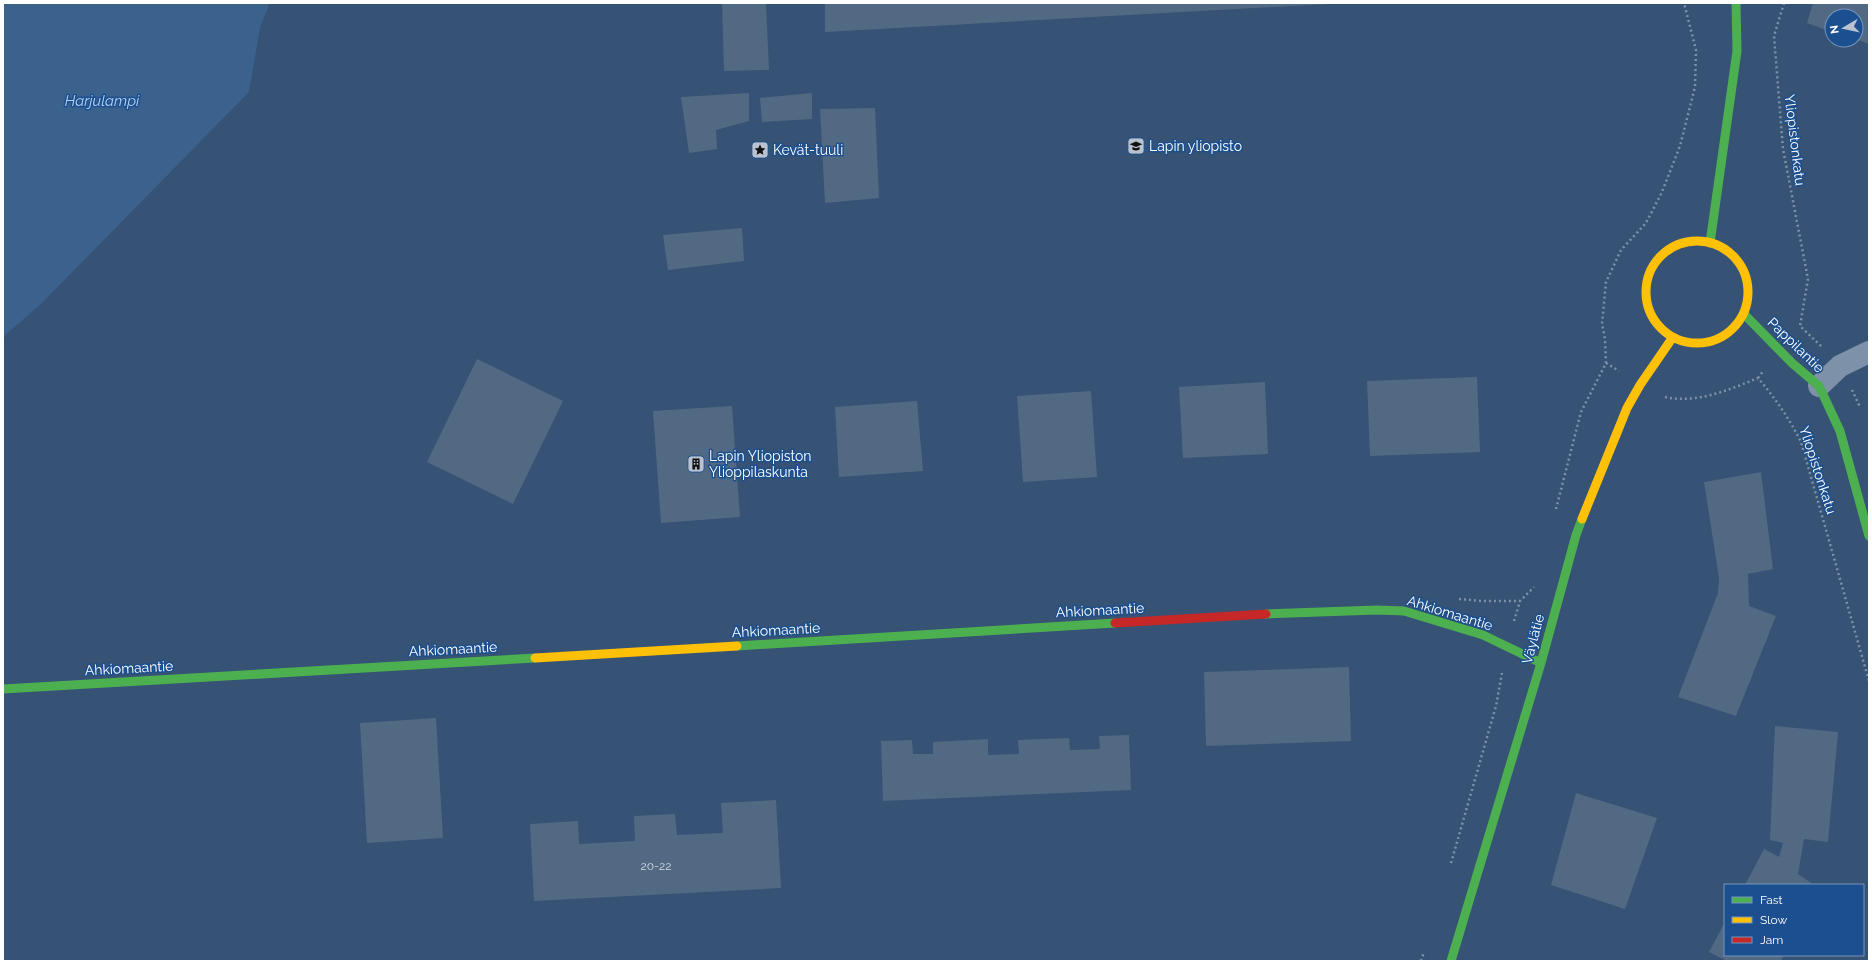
<svg xmlns="http://www.w3.org/2000/svg" width="1872" height="964" font-family="Raleway,sans-serif">
  <style>
    .water { fill: #3b618d }
    .building { fill: #526984 }
    .lines { fill: none; stroke-linecap: round; stroke-linejoin: round }
    .path { stroke: #7d92a8; stroke-width: 2.5; stroke-dasharray: 2 3; stroke-linecap: butt }
    .street { stroke: #7d92a8; stroke-width: 22 }
    .fast { stroke: #4caf50; stroke-width: 9 }
    .slow { stroke: #ffc107; stroke-width: 9 }
    .jam { stroke: #c62828; stroke-width: 9 }
    .labels { text-anchor: middle; dominant-baseline: central; stroke-width: 3; stroke-linejoin: round; paint-order: stroke }
    .number-label { font-size: 12px; fill: #d4dae0 }
    .street-label { font-size: 14px; fill: #fff; stroke: #1b4f8f }
    .poi-label { font-size: 14px; fill: #fff; stroke: #1b4f8f; text-anchor: start }
    .water-label { font-size: 15px; font-style: italic; fill: #b5d3f5; stroke: #1b4f8f }
  </style>
  <rect width="100%" height="100%" fill="#365274"/>
  <!-- water -->
  <path class="water" d="M3,3H270L260,28L249,92L41,304L3,337Z"/>
  <!-- building -->
  <path class="building" d="M722,3H766L769,70L724,71Z
    M825,3H1328V4L825,32Z
    M1813,3H1869V44L1856,39V16H1832V32L1807,23Z
    M749,93V121L716,130L717,149L689,153L681,97Z
    M812,93V119L762,122L760,98Z
    M875,108L879,198L825,203L820,109Z
    M742,228L744,261L668,270L663,235Z
    M477,359L563,401L513,504L427,462Z
    M1477,377L1480,452L1370,456L1367,381Z
    M1265,382L1268,454L1183,458L1179,387Z
    M1091,391L1097,477L1023,482L1017,396Z
    M917,401L923,471L839,477L835,407Z
    M732,406L740,517L661,523L653,411Z
    M1761,472L1773,569L1748,574L1749,606L1776,616L1736,716L1678,697L1718,593L1719,578L1704,482Z
    M1349,667L1351,741L1206,746L1204,672Z
    M436,718L443,838L367,843L360,723Z
    M1775,726L1838,732L1828,842L1804,839L1798,874L1814,885H1745L1764,849L1779,857L1783,843L1770,840Z
    M1129,735L1131,790L883,801L881,741L912,740L913,754H933V742L988,739V755L1019,754L1018,740L1069,738L1070,750L1100,749L1099,736Z
    M1576,793L1657,818L1625,909L1551,885Z
    M776,800L781,888L534,901L530,824L578,821L579,844L635,841L634,816L675,814L677,835L723,833L721,803Z
    M1725,922V955H1784L1781,961H1727L1709,952Z"/>
  <g class="lines">
    <!-- path -->
    <path class="path" d="M1784,3L1774,36L1783,149L1808,279L1800,326L1822,347
      M1606,363L1619,371
      M1758,378L1764,370
      M1852,390L1860,407
      M1665,397C1696,404 1729,390 1758,378C1775,398 1789,418 1801,442L1869,681
      M1556,509L1581,412L1606,363L1605,339L1602,324L1606,282L1621,250L1646,223L1662,192L1680,146L1695,87L1696,50L1684,3
      M1459,599L1482,601H1520
      M1514,621L1520,601L1534,587
      M1451,863L1496,706L1502,673
      M1421,961L1424,952"/>
    <!-- street -->
    <path class="street" d="M1819,386L1840,366L1869,352"/>
    <!-- fast -->
    <path class="fast" d="M1710,243L1737,51L1736,3
      M1744,314L1792,363L1819,386L1840,431L1869,536
      M1266,614L1377,610L1404,611L1483,635L1541,663
      M737,646L1115,623
      M3,689L535,658
      M1451,961L1541,663L1576,535L1582,519"/>
    <!-- slow -->
    <path class="slow" d="M1646 292a51 51 0 1 1 102 0a51 51 0 1 1-102 0Z
      M1582,519L1627,408L1640,385L1673,337
      M535,658L737,646"/>
    <!-- jam -->
    <path class="jam" d="M1115,623L1266,614"/>
  </g>
  <!-- icons -->
  <defs>
    <g id="university-square" transform="scale(0.9)"><rect x="-9" y="-9" width="18" height="18" rx="4" fill="#b9c2ce" stroke="#1b4f8f"/><path d="M0-5L7-2L0 1L-7-2ZM-4 1L0 2.5L4 1V4Q0 6-4 4Z" fill="#111"/></g>
    <g id="sight-square" transform="scale(0.9)"><rect x="-9" y="-9" width="18" height="18" rx="4" fill="#b9c2ce" stroke="#1b4f8f"/><path d="M0-6L1.8-2.2L6-1.7L2.9 1.2L3.7 5.4L0 3.3L-3.7 5.4L-2.9 1.2L-6-1.7L-1.8-2.2Z" fill="#111"/></g>
    <g id="building-square" transform="scale(0.9)"><rect x="-9" y="-9" width="18" height="18" rx="4" fill="#b9c2ce" stroke="#1b4f8f"/><path d="M-4-6H4V6H1V3H-1V6H-4ZM-2.5-4.3h1.7v1.8h-1.7ZM.8-4.3h1.7v1.8H.8ZM-2.5-1h1.7V.8h-1.7ZM.8-1h1.7V.8H.8Z" fill="#111"/></g>
  </defs>
  <g fill-rule="evenodd">
    <use href="#university-square" x="1136" y="146"/>
    <use href="#sight-square" x="760" y="150"/>
    <use href="#building-square" x="696" y="464"/>
  </g>
  <g class="labels">
    <!-- number labels -->
    <g class="number-label">
      <text x="656" y="866">20-22</text>
    </g>
    <!-- street labels -->
    <g class="street-label">
      <text transform="translate(1795 140) rotate(83)">Yliopistonkatu</text>
      <text transform="translate(1796 345) rotate(44)">Pappilantie</text>
      <text transform="translate(1818 470) rotate(72)">Yliopistonkatu</text>
      <text transform="translate(1100 610) rotate(-3)">Ahkiomaantie</text>
      <text transform="translate(1450 613) rotate(17)">Ahkiomaantie</text>
      <text transform="translate(776 630) rotate(-3)">Ahkiomaantie</text>
      <text transform="translate(1533 639) rotate(-75)">Väylätie</text>
      <text transform="translate(453 649) rotate(-3)">Ahkiomaantie</text>
      <text transform="translate(129 668) rotate(-3)">Ahkiomaantie</text>
    </g>
    <!-- poi labels -->
    <g class="poi-label">
      <text x="1149" y="146">Lapin yliopisto</text>
      <text x="773" y="150">Kevät-tuuli</text>
      <text x="709" y="456">Lapin Yliopiston<tspan x="709" dy="16">Ylioppilaskunta</tspan></text>
    </g>
    <!-- water labels -->
    <g class="water-label">
      <text x="102" y="101">Harjulampi</text>
    </g>
  </g>
  <!-- border -->
  <rect width="1872" height="964" fill="none" stroke="#ffffff" stroke-width="8"/>
  <!-- legend -->
  <rect x="1724" y="884" width="140" height="72" fill="#1b4f8f" stroke="#7695bc"/>
  <rect x="1732" y="897" width="20" height="6" fill="#4caf50" stroke="#7695bc"/>
  <text x="1760" y="904" font-size="12" fill="#ffffff">Fast</text>
  <rect x="1732" y="917" width="20" height="6" fill="#ffc107" stroke="#7695bc"/>
  <text x="1760" y="924" font-size="12" fill="#ffffff">Slow</text>
  <rect x="1732" y="937" width="20" height="6" fill="#c62828" stroke="#7695bc"/>
  <text x="1760" y="944" font-size="12" fill="#ffffff">Jam</text>
  <!-- north arrow -->
  <g transform="translate(1844 28) rotate(261)"><circle r="19" fill="#1b4f8f" stroke="#7695bc"/>
  <path d="M0-3L7 15L0 10L-7 15Z" fill="#b9c2ce"/>
  <text y="-6" font-size="11" font-weight="bold" text-anchor="middle" fill="#ffffff">N</text>
  </g>
</svg>
